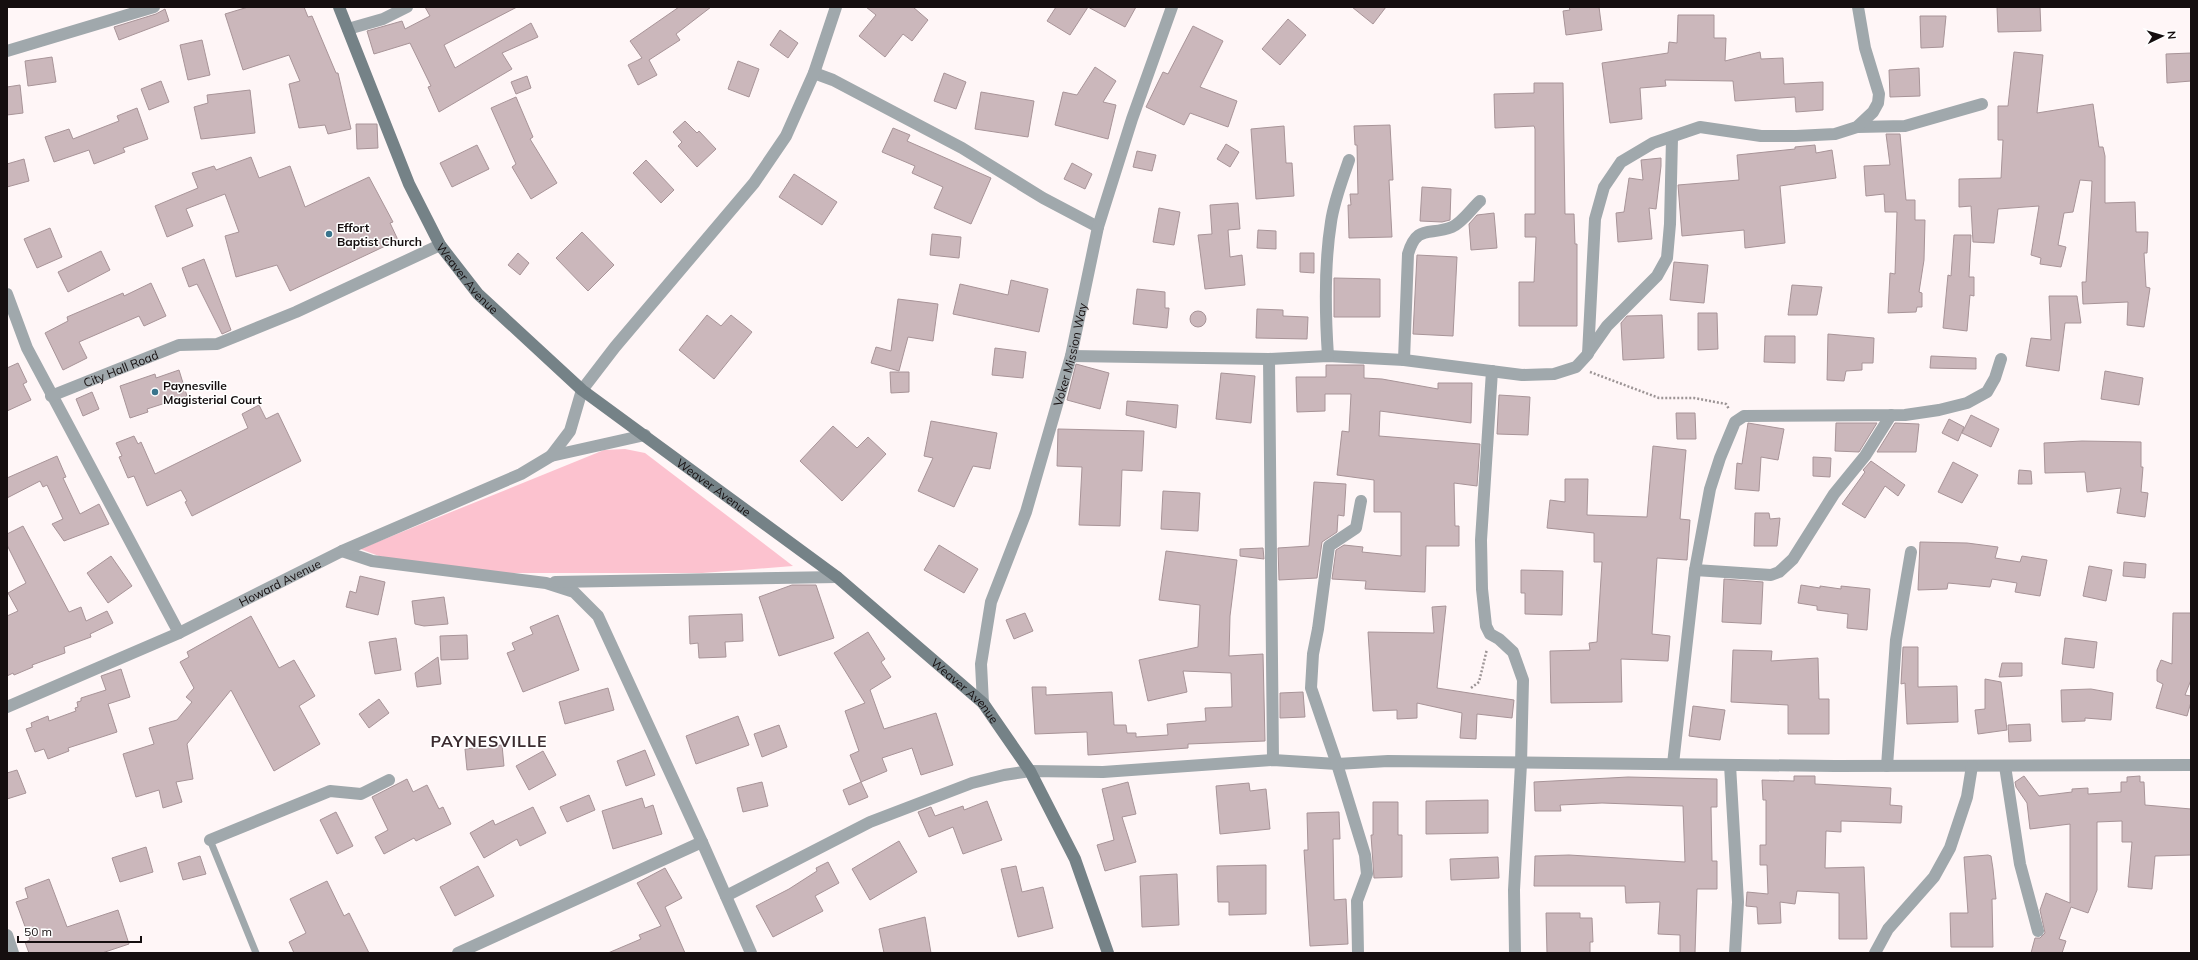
<svg xmlns="http://www.w3.org/2000/svg" width="2198" height="960" font-family="Mulish,sans-serif">
  <style>
    .green { fill: #fcc2cf }
    .building { fill: #cbb7bb; stroke: #a89498 }
    .lines { fill: none; stroke-linecap: round; stroke-linejoin: round }
    .path { stroke: #9c9495; stroke-width: 2.5; stroke-dasharray: 2 2; stroke-linecap: butt }
    .lane { stroke: #a0a8ac; stroke-width: 7 }
    .street { stroke: #a0a8ac; stroke-width: 12 }
    .secondary { stroke: #758287; stroke-width: 12 }
    .poi-dot { fill: #39748c; stroke: #fff; stroke-width: 1.5 }
    .labels { text-anchor: middle; dominant-baseline: central; stroke-width: 3; stroke-linejoin: round; paint-order: stroke }
    .poi-label { font-size: 12px; font-weight: bold; fill: #150e0f; stroke: #fff; text-anchor: start }
    .street-label { font-size: 12px; fill: #150e0f; stroke: #fff }
    .district-label { font-size: 16px; font-weight: bold; letter-spacing: 1px; fill: #3b2b2f; stroke: #fff }
  </style>
  <rect width="100%" height="100%" fill="#fff6f7"/>
  <!-- green -->
  <path class="green" d="M625,449L645,453L793,566L702,573H496L421,565L379,556L360,549L604,450Z"/>
  <!-- building -->
  <path class="building" d="M248,7H304L308,17L312,16L336,73H338L351,129L328,134L325,125L299,128L289,84L300,81L289,55L243,70L225,14Z
    M425,7H517L444,45L455,68L531,23L538,37L502,53L512,69L439,112L428,87L431,86L410,43L374,54L367,31L402,21L405,29L430,16Z
    M679,7H711L676,34L680,40L649,60L657,75L638,85L628,65L642,58L630,41Z
    M866,7H913L928,20L912,41L903,34L885,57L859,36L876,15Z
    M1056,7H1136L1125,27L1088,7L1070,35L1047,21Z
    M1352,7H1386L1373,24Z
    M1569,7H1599L1602,30L1566,35L1563,11L1570,10Z
    M1997,7H2040L2041,31L1998,32Z
    M165,9L169,21L119,40L114,27L156,14Z
    M1678,15H1714V38H1726L1725,61L1760,52L1761,59L1783,58L1784,84L1823,82V110L1796,112L1795,97L1735,101L1733,81L1665,80L1666,86L1640,88L1642,119L1610,123L1602,63L1668,53L1669,42L1677,43Z
    M1920,16H1946L1943,47L1921,48Z
    M1288,19L1306,35L1280,65L1262,49Z
    M1193,26L1223,41L1200,87L1237,101L1228,127L1190,113L1184,125L1146,107L1163,72L1168,74Z
    M780,30L798,43L788,58L770,45Z
    M202,40L210,75L188,80L180,45Z
    M2014,52L2043,55L2037,113L2093,104L2099,147H2103L2105,156V203L2135,202L2136,232H2148L2147,253H2144L2146,287L2150,288L2144,327L2127,325L2128,302L2083,304L2082,282H2086L2092,181L2080,180L2073,212L2064,213L2058,245L2066,247L2061,267L2040,264L2041,258L2031,255L2039,206L1998,209L1994,243L1973,242L1971,206L1959,207V179L2001,178L2003,140H1998V106H2008Z
    M2191,53V81L2167,83L2166,54Z
    M52,57L56,82L28,86L25,61Z
    M738,61L759,69L749,97L728,89Z
    M1095,67L1116,81L1103,102L1116,105L1108,139L1055,125L1063,92L1077,95Z
    M1919,68L1920,96L1890,97L1889,70Z
    M944,73L966,82L956,109L934,101Z
    M527,76L531,88L516,94L511,82Z
    M161,81L169,102L149,110L141,89Z
    M1534,83H1563L1565,214H1574L1575,244H1577V326H1519V282H1534L1536,237H1525V214H1535V129L1534,126L1495,128L1494,94L1534,93Z
    M20,85L23,113L7,115V87Z
    M250,90L255,133L201,139L194,107L208,103L207,95Z
    M981,92L1034,101L1028,137L975,129Z
    M516,97L533,137L530,139L557,183L531,199L512,167L516,164L491,108Z
    M137,108L148,139L123,148L125,152L94,164L89,150L54,162L45,137L69,129L73,139L119,121L117,116Z
    M685,121L697,133L699,131L716,149L697,167L678,146L682,142L673,132Z
    M356,124H377L378,148L357,149Z
    M1390,125L1393,180H1389L1392,237L1349,238L1348,205H1351L1350,194H1358L1357,145H1355L1354,126Z
    M1284,126L1286,163H1292L1294,196L1256,199L1251,129Z
    M893,128L910,135L907,141L991,178L971,224L934,208L943,187L912,173L915,166L882,152Z
    M1886,134H1900L1906,200H1915V220H1925L1924,260L1919,292L1922,293V307H1917L1916,312L1888,313L1890,273L1895,274L1897,212H1885L1884,194L1866,196L1864,166L1890,165Z
    M1226,144L1239,152L1230,167L1217,159Z
    M477,145L489,169L452,187L440,163Z
    M1815,145L1816,153L1832,150L1836,178L1780,186L1785,243L1745,248L1744,230L1682,236L1678,185L1739,180L1737,155L1795,149V147Z
    M1137,151L1156,155L1152,171L1133,167Z
    M251,157L259,178L290,166L305,207L369,177L393,222L390,223L398,240L290,291L277,265L236,277L225,236L239,232L225,194L186,209L193,226L167,237L155,206L198,188L192,173L214,166L216,170Z
    M1661,158V166L1656,209L1649,208L1652,239L1618,242L1616,213L1624,212L1629,178L1643,180L1641,160Z
    M24,159L29,181L7,187V164Z
    M646,160L674,190L661,203L633,173Z
    M1072,163L1092,174L1085,189L1064,179Z
    M794,174L837,202L822,225L779,197Z
    M1422,187L1451,189L1450,220L1442,222L1420,221Z
    M1238,203L1240,229L1228,230L1230,257L1242,255L1245,285L1205,289L1198,235L1212,234L1210,205Z
    M1159,208L1180,212L1174,245L1153,242Z
    M1494,213L1497,248L1471,250L1469,224L1477,215Z
    M50,228L62,257L37,268L24,239Z
    M1258,230L1276,231V249L1257,248Z
    M582,232L614,265L588,291L556,258Z
    M932,234L961,237L959,258L930,255Z
    M1954,235H1971L1969,277H1974V296L1970,295L1967,331L1943,328L1948,275L1951,276Z
    M101,251L110,270L68,292L58,272Z
    M518,253L529,263L520,275L508,265Z
    M1300,253H1314V273L1300,272Z
    M1417,255L1457,257L1453,336L1413,334Z
    M204,259L231,330L222,334L197,284L189,287L182,268Z
    M1674,262L1708,265L1704,303L1670,300Z
    M1334,278L1380,279V317H1334Z
    M1011,280L1048,289L1039,332L953,314L960,284L1008,295Z
    M151,283L166,316L144,326L139,316L79,342L87,358L63,370L45,333L68,321L67,317L123,293L124,296Z
    M1792,285L1822,287L1817,315H1788Z
    M1137,289L1165,292V308H1169L1167,328L1133,324Z
    M2049,296H2077L2081,323H2065L2059,371L2026,366L2031,338L2051,340Z
    M898,299L938,304L933,341L908,337L899,371L871,363L876,347L891,351Z
    M1257,309L1283,310V316L1308,317L1307,339L1256,338Z
    M1190 319a8 8 0 1 1 16 0a8 8 0 1 1-16 0Z
    M1698,313H1717L1718,349L1698,350Z
    M707,315L721,326L731,315L752,332L714,379L679,350Z
    M1662,315L1664,358L1623,360L1621,323L1627,316Z
    M1828,334L1874,338L1873,363H1862V370L1846,371L1844,381L1827,380Z
    M1765,336H1795V363L1764,362Z
    M995,348L1026,352L1023,378L992,375Z
    M1931,356L1976,358V369L1930,368Z
    M18,363L27,382L23,384L31,400L7,411V368Z
    M1076,364L1109,373L1100,409L1067,400Z
    M1326,365H1364V378L1382,379L1438,389V383H1472L1471,423L1380,411L1379,436L1480,444L1477,486L1454,483L1455,526H1459V546H1426L1425,592L1365,589L1366,581L1332,579L1336,550L1344,545L1363,547L1362,552L1401,556V512H1374V480L1337,475L1342,431L1349,432L1351,394H1325V411L1297,412L1296,377H1326Z
    M179,370L187,396L147,409L148,412L130,418L120,386L155,374L156,378Z
    M2105,371L2143,378L2139,405L2101,399Z
    M890,372H909V392L891,393Z
    M1221,373L1255,376L1251,423L1216,419Z
    M92,392L99,409L83,416L76,399Z
    M1499,395L1530,397L1528,435L1497,434Z
    M1127,401L1178,405L1176,428L1126,415Z
    M259,405L266,419L278,413L301,461L192,516L185,502L187,501L181,490L147,506L134,476L128,478L119,457L122,456L116,443L134,436L138,444L141,442L155,474L248,428L242,414Z
    M1676,413H1695L1696,439H1677Z
    M1971,415L1999,429L1991,447L1962,433Z
    M1949,419L1964,427L1958,441L1942,433Z
    M931,421L997,433L990,469L973,466L954,507L918,491L933,458L924,456Z
    M1748,423L1784,429L1778,460L1761,457L1759,491L1735,489L1737,463L1742,464Z
    M1836,423H1877L1859,452L1835,451Z
    M1895,423L1919,424L1916,452H1877Z
    M833,426L857,448L868,437L886,454L842,501L800,461Z
    M1058,429L1144,431L1142,471L1122,470L1120,526L1079,525L1082,467L1057,466Z
    M2082,441L2141,442V467H2143L2141,492L2148,493L2145,517L2117,513L2121,488L2087,492L2085,472L2045,473L2044,443Z
    M1653,446L1686,450L1680,519L1690,520L1687,560L1657,558L1652,634L1670,636L1668,661L1621,659L1622,702L1551,703L1550,651L1590,650L1589,643L1597,642L1602,562H1594V533L1547,528L1550,500L1565,502V479H1588L1587,515L1647,517Z
    M57,456L66,477L63,478L80,514L99,504L109,524L64,541L52,524L63,519L47,485L43,487L40,481L7,498V478Z
    M1813,457L1831,458L1830,477L1813,476Z
    M1871,461L1905,485L1898,496L1885,486L1865,518L1842,504L1865,472L1863,470Z
    M1953,462L1978,475L1962,503L1938,492Z
    M2019,470L2031,471L2032,484H2018Z
    M1314,482L1346,484L1344,516L1338,515L1337,532L1322,542L1317,578L1279,580L1278,548L1309,546Z
    M1163,491L1200,493L1198,531L1161,529Z
    M1755,513H1769L1770,519L1780,518L1777,546H1754Z
    M23,526L69,612L81,607L86,621L107,611L113,623L90,634L91,637L64,647L65,653L32,665L33,667L14,675L13,673L7,676V616L18,611L8,593L26,583L7,545V534Z
    M1920,542L1967,543L1998,547L1995,558L2020,562L2022,556L2047,560L2040,596L2015,592L2017,583L1992,579L1990,587L1948,583L1947,589L1918,590Z
    M939,545L978,569L964,593L924,570Z
    M1263,548L1264,559L1240,556V549Z
    M1166,551L1237,560L1230,616L1229,656L1263,654L1265,741L1188,744V748L1088,755L1087,732L1035,734L1032,687H1046V695L1112,692L1114,725H1126L1127,733H1136V737L1168,735L1167,724L1206,721L1205,708L1232,707L1231,673L1183,671L1187,692L1148,701L1139,660L1198,647L1200,605L1159,600Z
    M111,556L132,586L108,603L87,573Z
    M2124,562L2146,564L2145,578L2123,576Z
    M2089,566L2112,570L2106,601L2083,596Z
    M1521,570L1563,571L1562,615L1525,614V593H1521Z
    M360,576L385,582L378,615L346,607L350,591L356,593Z
    M1724,579L1763,582L1761,624L1722,622Z
    M792,585H816L834,638L779,656L759,597Z
    M1801,585L1820,588V586L1841,589V586L1870,589L1867,630L1847,628L1848,614L1817,610V606L1798,603Z
    M444,597L448,624L424,626L415,624L412,601Z
    M1446,606L1437,688L1514,700L1512,718L1477,714L1476,739L1460,738L1462,713L1417,703V718L1397,719V710L1373,711L1368,632L1434,633L1432,607Z
    M1025,613L1033,631L1014,639L1006,620Z
    M2173,613H2191V680L2185,695L2191,696V702L2187,716L2156,708L2163,684L2157,681V670L2161,660L2172,664Z
    M742,614L743,641L725,642L726,657L699,658L698,643L690,644L689,616Z
    M558,615L579,670L523,692L507,653L515,650L512,643L533,634L530,627Z
    M251,616L279,668L294,660L315,696L299,706L320,744L274,771L231,690L187,744L193,779L176,782L182,802L163,808L159,790L136,797L123,754L154,744L149,728L177,720L192,702L186,697L194,688L180,662L189,657L187,652Z
    M868,632L885,659L881,662L891,677L870,690L884,729L936,713L953,765L921,775L912,748L882,758L887,771L861,782L850,755L859,751L845,711L865,703L834,653Z
    M467,635L468,659L441,660L440,636Z
    M396,638L401,670L375,674L369,642Z
    M2065,638L2097,642L2094,668L2062,664Z
    M1903,647H1918V687L1957,686L1958,722L1907,724L1905,683L1901,684Z
    M1733,650L1772,651L1771,661L1818,658L1819,699H1829V734H1788V705L1731,702Z
    M438,657L441,684L417,687L415,673Z
    M2002,663H2022V676L1999,677Z
    M121,669L130,697L108,704L117,732L68,748L69,751L48,759L44,749L35,752L26,729L32,727L31,723L48,716L49,721L76,711L75,708L78,707L77,702L81,701V698L106,690L101,676Z
    M1985,679L2001,682L2007,730L1978,734L1975,710L1985,709Z
    M608,688L614,710L565,724L559,702Z
    M2091,689L2113,693L2111,720L2085,718V721L2062,722L2061,690Z
    M1303,692L1305,717L1280,718V693Z
    M379,699L389,713L369,728L359,714Z
    M1693,706L1725,710L1720,740L1689,736Z
    M738,716L749,745L696,764L686,736Z
    M2030,724L2031,741L2009,742L2008,725Z
    M779,725L787,747L762,757L754,734Z
    M502,745L504,766L467,770L465,749Z
    M645,750L655,775L626,786L617,761Z
    M543,751L556,775L529,790L516,766Z
    M17,770L26,793L7,799V773Z
    M1794,776H1815V784L1891,788L1890,805L1902,806L1901,823L1841,821V832L1826,831L1825,868L1864,867L1867,939H1839V893L1797,891L1795,904L1780,902L1781,923L1758,924L1757,907L1746,906L1747,892L1768,894L1767,865H1760V845H1766V800H1763L1762,780L1794,781Z
    M2024,776L2039,796L2072,792V789L2088,788V794L2121,792V782H2127V777L2140,776V782H2144L2145,805L2191,809V855L2155,856L2152,889L2128,887L2132,842H2122V821L2097,822V890L2088,913L2071,907L2059,939L2066,941L2062,953H2031L2035,938H2040L2045,933L2040,910L2046,893L2070,903V824L2030,829L2027,803L2016,787L2015,782Z
    M1628,777L1717,779V807H1711L1712,861H1717V889H1697L1695,953H1680V935L1658,934L1660,902L1626,903L1625,886H1534L1535,856L1569,855L1685,862L1683,806L1602,803L1560,805L1561,811H1535L1534,782Z
    M407,779L413,792L427,785L439,809L443,807L451,824L416,841L414,838L384,854L375,837L388,830L372,797Z
    M762,782L768,806L743,812L737,788Z
    M861,782L868,797L849,805L843,790Z
    M1128,782L1136,814L1122,817L1136,862L1105,871L1097,845L1114,840L1102,789Z
    M1249,783L1250,791L1266,789L1270,829L1220,834L1216,786Z
    M589,795L595,810L567,822L560,807Z
    M642,798L645,808L653,805L662,834L613,849L602,811Z
    M1488,800V833L1426,834V801Z
    M987,801L1002,840L963,854L953,827L929,837L918,812L931,807L935,816L963,806L964,810Z
    M1373,802H1398V835H1402V877L1374,878L1371,835H1373Z
    M533,807L546,833L520,846L517,839L484,858L470,833L493,820L495,825Z
    M336,812L353,846L337,854L320,820Z
    M1339,812L1340,839H1333L1334,900L1346,899L1348,944L1310,946L1304,850H1308L1307,813Z
    M899,841L917,872L870,900L852,869Z
    M146,847L153,872L120,882L112,858Z
    M1988,855L1991,856L1993,869L1996,899H1992L1993,947H1951L1950,913H1968L1964,857Z
    M200,856L206,874L183,880L178,863Z
    M1498,857L1499,878L1451,880L1450,859Z
    M828,862L839,883L815,896L823,911L773,937L756,906L789,889L817,871L816,868Z
    M1266,865V914L1229,915V902H1218L1217,866Z
    M478,866L494,896L455,916L440,887Z
    M1016,866L1022,892L1043,887L1053,928L1018,937L1001,869Z
    M665,868L682,898L665,907L685,953H608L641,939L639,935L661,926L637,883Z
    M1177,874L1179,925L1142,927L1140,876Z
    M49,879L67,927L118,910L129,944L102,953H29L25,942L30,940L16,902L28,898L25,888Z
    M327,881L344,916L349,913L369,953H294L289,942L306,933L290,899Z
    M1546,913H1580V918H1592L1593,942H1590V953H1547Z
    M925,917L931,953H884L879,929Z"/>
  <g class="lines">
    <!-- path -->
    <path class="path" d="M1590,372L1659,398H1694L1726,404L1729,409
      M1471,688L1479,682L1487,649"/>
    <!-- lane -->
    <path class="lane" d="M210,840L256,953"/>
    <!-- street -->
    <g class="street">
      <path d="M348,29L383,19L407,7"/>
      <path d="M7,51L154,7"/>
      <path d="M814,73L833,80L962,148L1043,198L1098,227"/>
      <path d="M1857,127L1905,126L1982,104"/>
      <path d="M7,294L27,348L179,633"/>
      <path d="M1588,353L1607,326L1657,276L1667,258L1670,224L1672,138"/>
      <path d="M1071,356L1269,359L1328,356L1404,360L1522,375L1554,374L1576,367L1588,354L1595,219L1604,187L1621,162L1653,143L1700,127L1761,136H1796L1835,134L1857,127L1873,112L1878,103L1879,94L1865,48L1858,7"/>
      <path d="M1328,356C1325,312 1324,266 1331,222C1334,201 1342,181 1349,160"/>
      <path d="M1269,359L1273,760"/>
      <path d="M1404,360L1408,254C1417,224 1429,236 1452,227C1462,223 1472,208 1480,201"/>
      <path d="M1492,371L1481,540L1482,589L1486,626L1490,634L1499,639L1513,652L1523,680L1521,764L1514,890L1515,953"/>
      <path id="s1" d="M51,396L179,345L217,344L296,312L440,245"/>
      <path d="M551,456L570,431L582,390L615,347L754,183L786,136L814,73L836,7"/>
      <path d="M342,551L372,561L546,583L574,592L598,616L702,842L751,953"/>
      <path d="M1695,570L1771,575L1779,572L1793,559L1834,494L1865,456L1891,415"/>
      <path d="M555,582L837,577"/>
      <path id="s2" d="M983,703L981,664L991,602L1026,512L1071,356L1098,227L1132,119L1172,7"/>
      <path id="s3" d="M7,707L179,633L342,551L521,474L551,456L645,435"/>
      <path d="M1673,764L1695,570L1710,489L1720,458L1735,422L1744,416L1905,415L1939,410L1967,403L1987,392L1995,378L2001,359"/>
      <path d="M1730,765L1738,902L1735,953"/>
      <path d="M1887,766L1896,640L1911,552"/>
      <path d="M2005,766L2020,864L2038,931"/>
      <path d="M210,840L330,791L361,794L389,780"/>
      <path d="M726,896L870,822L972,783L1004,775L1030,771L1103,772L1273,760L1337,764L1388,761L1835,766L2191,765"/>
      <path d="M7,935L13,953"/>
      <path d="M458,953L702,842"/>
      <path d="M1358,953L1357,901L1367,874L1365,855L1337,764L1311,688L1313,654L1318,629L1329,546L1356,528L1361,501"/>
      <path d="M1875,953L1888,929L1934,877L1950,848L1967,797L1972,766"/>
    </g>
    <!-- secondary -->
    <path class="secondary" id="s4" d="M339,7L409,184L440,245L478,294L582,390L837,577L983,703L1030,771L1075,859L1108,953"/>
  </g>
  <!-- markers -->
  <g class="poi-dot">
    <circle cx="329" cy="234" r="4"/>
    <circle cx="155" cy="392" r="4"/>
  </g>
  <g class="labels">
    <!-- poi labels -->
    <g class="poi-label">
      <text x="337" y="227">Effort<tspan x="337" dy="14">Baptist Church</tspan></text>
      <text x="163" y="385">Paynesville<tspan x="163" dy="14">Magisterial Court</tspan></text>
    </g>
    <!-- street labels -->
    <g class="street-label">
      <text stroke="none"><textPath href="#s4" startOffset="302">Weaver Avenue</textPath></text>
      <text stroke="none"><textPath href="#s2" startOffset="362">Voker Mission Way</textPath></text>
      <text stroke="none"><textPath href="#s1" startOffset="75">City Hall Road</textPath></text>
      <text stroke="none"><textPath href="#s4" startOffset="626">Weaver Avenue</textPath></text>
      <text stroke="none"><textPath href="#s3" startOffset="300">Howard Avenue</textPath></text>
      <text stroke="none"><textPath href="#s4" startOffset="950">Weaver Avenue</textPath></text>
    </g>
    <!-- district labels -->
    <g class="district-label">
      <text x="489" y="741">PAYNESVILLE</text>
    </g>
  </g>
  <!-- border -->
  <rect width="2198" height="960" fill="none" stroke="#150e0f" stroke-width="16"/>
  <!-- north arrow -->
  <g transform="translate(2162 36) rotate(85)" stroke="#ffffff" stroke-width="3" paint-order="stroke">
  <path d="M0-3L7 15L0 10L-7 15Z" fill="#150e0f"/>
  <text y="-6" font-size="11" font-weight="bold" text-anchor="middle" fill="#150e0f">N</text>
  </g>
  <!-- scale -->
  <path d="M18 936v6h123v-6" fill="none" stroke="#150e0f" stroke-width="2"/>
  <text x="24" y="936" font-size="12" fill="#150e0f" stroke="#ffffff" stroke-width="3" paint-order="stroke">50 m</text>
</svg>
